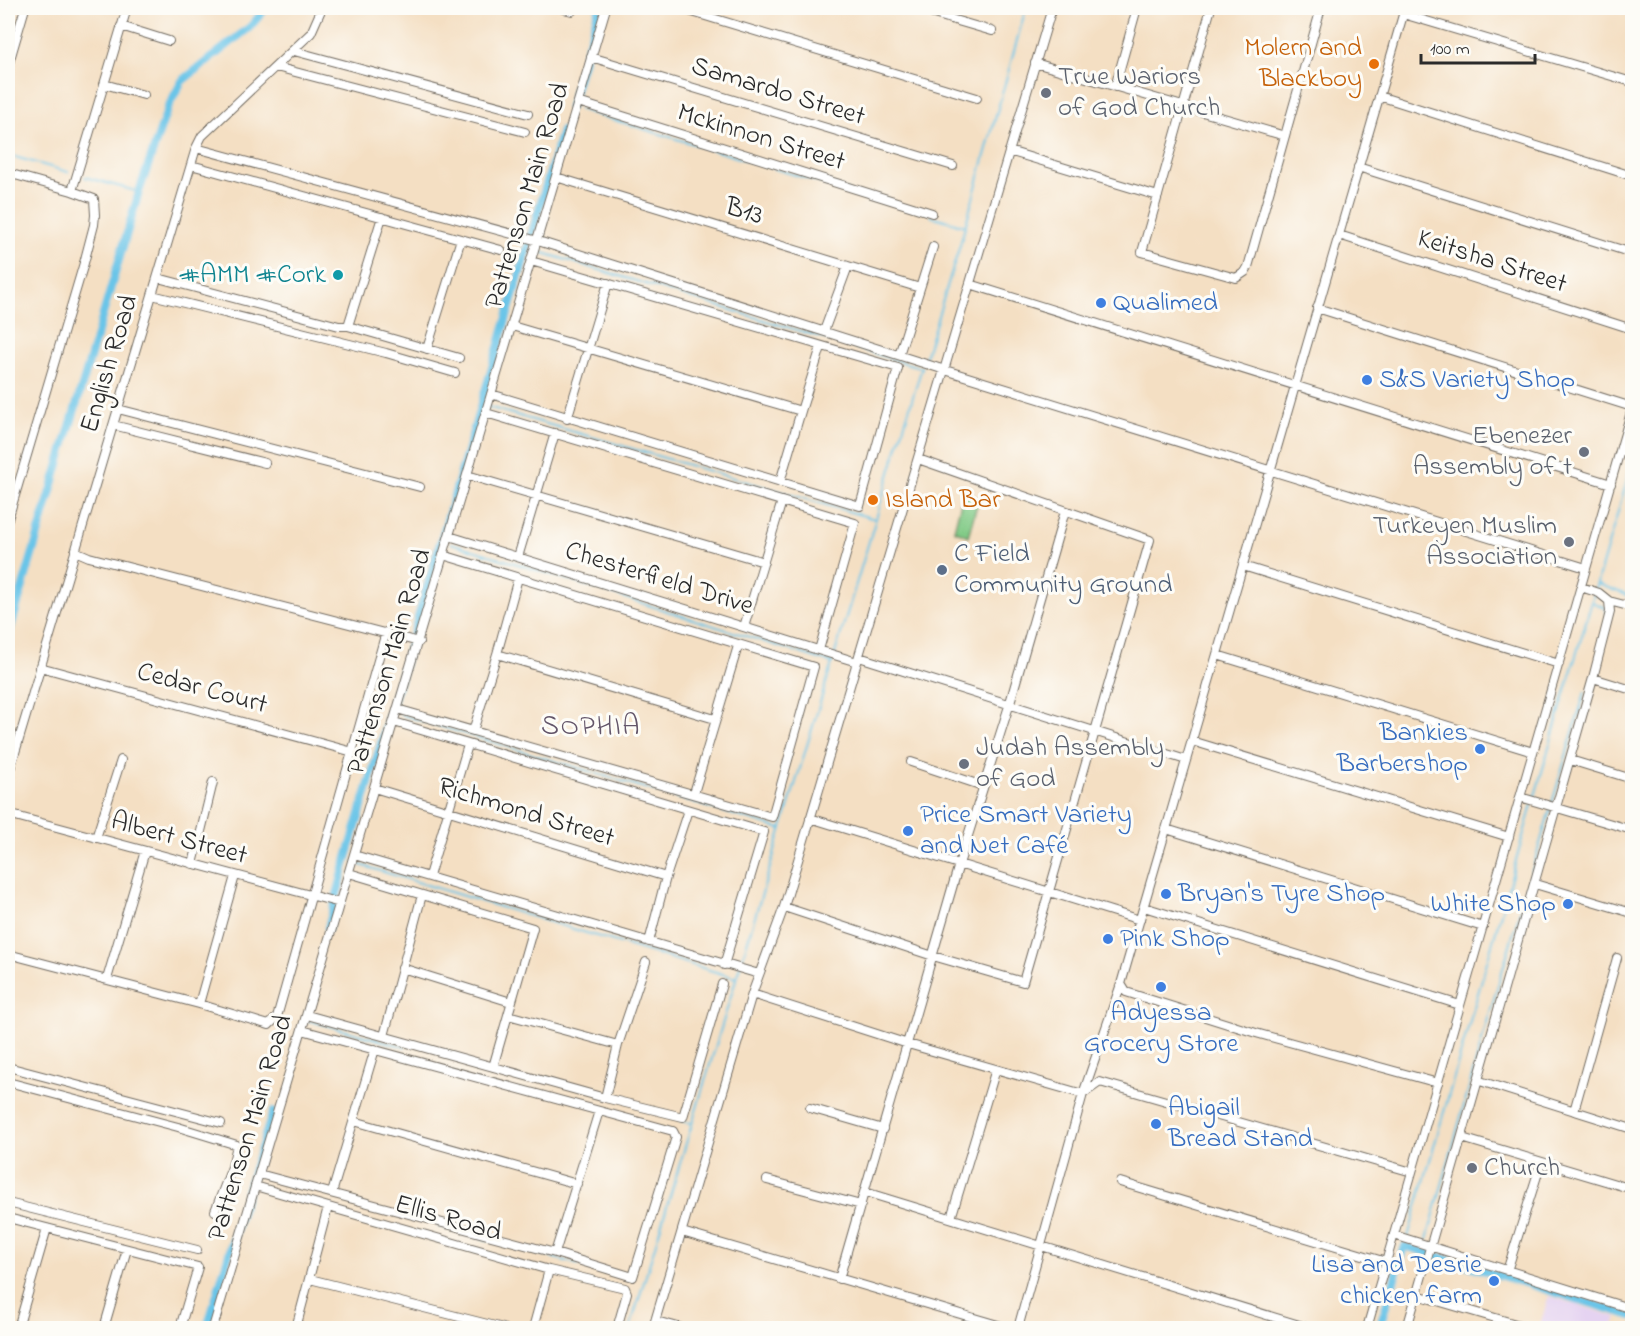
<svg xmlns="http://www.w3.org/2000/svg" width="1640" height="1336" font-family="'Indie Flower',sans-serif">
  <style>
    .built { fill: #e5d3f1 }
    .green { fill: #82cb87; stroke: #567b59; stroke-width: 1.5 }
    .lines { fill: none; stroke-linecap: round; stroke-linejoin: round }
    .stream { stroke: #6ac5e8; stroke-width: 2 }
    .canal { stroke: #6ac5e8; stroke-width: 8 }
    .minor-casing { stroke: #716a60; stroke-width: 10 }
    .minor { stroke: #fff; stroke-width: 8 }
    .food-dot { fill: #e8710a; stroke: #fdfcf7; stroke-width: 2 }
    .worship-dot { fill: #6b7280; stroke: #fdfcf7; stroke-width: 2 }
    .culture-dot { fill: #0f9aa8; stroke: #fdfcf7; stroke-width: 2 }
    .shop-dot { fill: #3f7fe0; stroke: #fdfcf7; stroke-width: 2 }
    .service-dot { fill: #5c6f8a; stroke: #fdfcf7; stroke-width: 2 }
    .labels { text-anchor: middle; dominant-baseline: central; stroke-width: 6; stroke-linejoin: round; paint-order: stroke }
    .food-label { font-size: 27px; fill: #c56008; stroke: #fdfcf7; text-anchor: end }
    .worship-label { font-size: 27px; fill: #5b616d; stroke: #fdfcf7; text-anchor: start }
    .street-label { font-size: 27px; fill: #2b2b2b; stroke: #fdfcf7 }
    .culture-label { font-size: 27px; fill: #0d838f; stroke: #fdfcf7; text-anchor: end }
    .shop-label { font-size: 27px; fill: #366cbe; stroke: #fdfcf7; text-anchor: start }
    .service-label { font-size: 27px; fill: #4e5e75; stroke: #fdfcf7; text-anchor: start }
    .neighbourhood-label { font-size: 28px; letter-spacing: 1.5px; fill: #64566a; stroke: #fdfcf7 }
  </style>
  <rect width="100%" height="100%" fill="#fdfcf7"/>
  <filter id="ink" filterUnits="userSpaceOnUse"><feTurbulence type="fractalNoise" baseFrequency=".0167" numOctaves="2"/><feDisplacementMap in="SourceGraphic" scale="12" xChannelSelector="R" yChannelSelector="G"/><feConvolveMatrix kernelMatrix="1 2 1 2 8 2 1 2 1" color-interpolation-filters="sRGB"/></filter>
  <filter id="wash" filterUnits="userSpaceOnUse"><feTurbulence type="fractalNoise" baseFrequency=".008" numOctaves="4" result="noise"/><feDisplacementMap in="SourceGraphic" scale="24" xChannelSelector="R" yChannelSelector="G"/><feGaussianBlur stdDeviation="1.35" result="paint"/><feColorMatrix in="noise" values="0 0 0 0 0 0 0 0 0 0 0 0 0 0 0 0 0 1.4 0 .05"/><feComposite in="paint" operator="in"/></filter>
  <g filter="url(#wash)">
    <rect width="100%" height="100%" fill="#f4dfc3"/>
    <!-- built -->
    <path class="built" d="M1549,1296L1617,1317L1613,1328H1539Z"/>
    <!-- green -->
    <path class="green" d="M963,494L979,498L968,536L954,530Z"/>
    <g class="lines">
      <!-- stream -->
      <path class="stream" d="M578,109L848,191
        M8,155L68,172
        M85,177L139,192
        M931,216L965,226
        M537,251L922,368
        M924,361L960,245L1026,8
        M481,405L875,519
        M451,543L832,663
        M1598,584L1632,597
        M1595,589L1632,464
        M1592,602L1606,608V614
        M399,714L781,829
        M1534,799L1594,594
        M354,863L736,978
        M307,1020L405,1047
        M680,1120L692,1124
        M438,1226L580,1265
        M1408,1237L1532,805
        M1426,1243L1485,1029L1585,692
        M630,1328L922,367"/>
      <!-- canal -->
      <path class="canal" d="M570,107L599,8
        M8,637L139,192L168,107L182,81L250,27L266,8
        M328,928L346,861L562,131
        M207,1328L252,1175L273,1112
        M1379,1328L1405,1246L1632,1316"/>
    </g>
  </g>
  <g filter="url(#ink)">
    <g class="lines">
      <!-- minor casing -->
      <g class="minor-casing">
        <path id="minor" d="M560,8L572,11
          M679,8L977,98
          M913,8L992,31
          M1211,8L1142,252L1236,278L1245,272L1248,267L1321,8
          M1403,14L1632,82
          M121,26L169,41
          M294,51L528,114
          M591,57L953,166
          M1035,63L1285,136
          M8,66L25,8
          M276,67L525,132
          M104,84L144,95
          M1115,87L1137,8
          M1379,96L1632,176
          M578,102L932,213
          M196,148L538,241L945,370L1586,568
          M1009,151L1158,196
          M191,165L501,250
          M1358,167L1632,253
          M8,173L72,191L94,199L95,215L94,225L84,263L8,519
          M556,177L920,288
          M72,191L127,8
          M1339,235L1632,329
          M158,278L339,326H348L459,358
          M970,284L1611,484
          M152,295L386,353L455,373
          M1317,308L1632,407
          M348,326L382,217
          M512,326L801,411L821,347
          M824,331L848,266
          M427,349L461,239
          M899,355L933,247
          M491,394L860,506L898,368L531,261
          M118,409L420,487
          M486,413L855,523L819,650
          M567,419L608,283
          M113,425L265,463
          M467,475L764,562
          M780,482L801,411
          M449,536L857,662
          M75,551L89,557L419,642
          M518,557L555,433
          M1243,566L1559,664
          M1581,587L1599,593L1609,601L1632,607
          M744,627L782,501
          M497,654L715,719
          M1217,655L1533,752
          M859,657L1186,760
          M40,667L353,752
          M1593,678L1632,690
          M397,709L772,817L814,667L443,555
          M394,722L764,832L724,965
          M473,731L497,654L518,578
          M1192,741L1509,837
          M1570,760L1632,779
          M911,762L983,786
          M8,776L196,148L202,136L311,33L322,8
          M374,788L666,877
          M694,793L738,646
          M1520,797L1632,830
          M8,814L340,903
          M810,818L1140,920
          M1166,829L1483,927
          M96,838L121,760
          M354,855L759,974
          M193,864L213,782
          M349,873L533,928L493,1067
          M429,876L468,745
          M1535,884L1632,913
          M784,907L933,956L1023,982L1150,540L918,459
          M1144,907L1460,1005
          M649,942L666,877L688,810
          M8,954L199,1004L269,1025L277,1017L386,632
          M402,968L511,1002
          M107,979L145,851
          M1121,984L1126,992L1256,1033L1438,1083
          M752,994L908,1044L1083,1094L1100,1082L1412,1172
          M199,1004L235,876
          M307,1015L605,1098L683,1117L722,984
          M508,1015L618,1045
          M384,1036L422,895
          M8,1067L221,1123
          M1480,1081L1632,1129
          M8,1082L178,1127L237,1145L232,1167L215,1211
          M605,1098L618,1045L646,962
          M810,1108L883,1129
          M1574,1111L1617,958
          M354,1121L577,1184
          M1462,1138L1632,1189
          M259,1174L555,1253L633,1277L676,1137L673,1131L302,1030
          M767,1180L861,1205
          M1120,1182L1386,1262
          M255,1186L549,1270L625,1288L627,1293L617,1328
          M865,1192L1309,1328
          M332,1193L375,1049
          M8,1203L197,1250
          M8,1218L198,1267L180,1328
          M951,1218L996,1069
          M682,1232L1008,1328
          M1394,1235L1632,1309
          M555,1253L599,1111
          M1507,1271L1541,1163
          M310,1279L503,1328
          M839,1279L959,864L1009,706L1065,511
          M1417,1295L1526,1327
          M656,1321L682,1328
          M18,1328L47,1228
          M104,1328L127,1249
          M213,1328L606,8
          M296,1328L328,1207
          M533,1328L549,1270
          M653,1328L752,994L784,907L1052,8
          M1018,1328L1083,1094L1121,984L1405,8
          M1367,1328L1632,409
          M1407,1328L1593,678L1610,612L1609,601"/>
      </g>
      <!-- minor -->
      <use href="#minor" class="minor"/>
    </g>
  </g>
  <!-- markers -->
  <g class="food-dot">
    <circle cx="1374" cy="64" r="6"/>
    <circle cx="873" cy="500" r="6"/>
  </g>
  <g class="worship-dot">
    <circle cx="1046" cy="93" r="6"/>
    <circle cx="1584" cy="452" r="6"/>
    <circle cx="1569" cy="542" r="6"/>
    <circle cx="964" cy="764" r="6"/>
    <circle cx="1472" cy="1168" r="6"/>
  </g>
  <circle class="culture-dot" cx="338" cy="275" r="6"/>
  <g class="shop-dot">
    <circle cx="1101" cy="303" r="6"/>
    <circle cx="1367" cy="380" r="6"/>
    <circle cx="1480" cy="749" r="6"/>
    <circle cx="908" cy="831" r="6"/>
    <circle cx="1166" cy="894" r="6"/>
    <circle cx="1568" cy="904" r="6"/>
    <circle cx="1108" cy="939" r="6"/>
    <circle cx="1161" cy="987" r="6"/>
    <circle cx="1156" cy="1124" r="6"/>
    <circle cx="1494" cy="1281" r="6"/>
  </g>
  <circle class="service-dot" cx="942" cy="570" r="6"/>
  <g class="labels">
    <!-- food labels -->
    <g class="food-label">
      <text x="1362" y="48">Molern and<tspan x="1362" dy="31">Blackboy</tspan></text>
      <text x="885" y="500" text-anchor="start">Island Bar</text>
    </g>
    <!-- worship labels -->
    <g class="worship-label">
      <text x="1058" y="77">True Wariors<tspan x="1058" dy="31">of God Church</tspan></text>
      <text x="1572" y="436" text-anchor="end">Ebenezer<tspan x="1572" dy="31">Assembly of t</tspan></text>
      <text x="1557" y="526" text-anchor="end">Turkeyen Muslim<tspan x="1557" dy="31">Association</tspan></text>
      <text x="976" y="748">Judah Assembly<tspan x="976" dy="31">of God</tspan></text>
      <text x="1484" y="1168">Church</text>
    </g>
    <!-- street labels -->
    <g class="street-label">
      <text transform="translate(778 92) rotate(17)">Samardo Street</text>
      <text transform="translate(761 138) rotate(17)">Mckinnon Street</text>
      <text transform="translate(528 196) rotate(-73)">Pattenson Main Road</text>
      <text transform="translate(744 212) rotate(17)">B13</text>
      <text transform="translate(1492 262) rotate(18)">Keitsha Street</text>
      <text transform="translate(110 364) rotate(-73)">English Road</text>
      <text transform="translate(659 579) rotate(17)">Chesterfield Drive</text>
      <text transform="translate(390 662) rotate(-73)">Pattenson Main Road</text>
      <text transform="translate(202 689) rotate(15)">Cedar Court</text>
      <text transform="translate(526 813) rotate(17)">Richmond Street</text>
      <text transform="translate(179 839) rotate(15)">Albert Street</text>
      <text transform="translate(251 1128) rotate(-73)">Pattenson Main Road</text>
      <text transform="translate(448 1219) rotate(16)">Ellis Road</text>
    </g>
    <!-- culture labels -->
    <g class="culture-label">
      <text x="326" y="275">#AMM #Cork</text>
    </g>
    <!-- shop labels -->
    <g class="shop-label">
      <text x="1113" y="303">Qualimed</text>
      <text x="1379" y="380">S&amp;S Variety Shop</text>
      <text x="1468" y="733" text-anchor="end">Bankies<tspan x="1468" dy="31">Barbershop</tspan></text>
      <text x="920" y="815">Price Smart Variety<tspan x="920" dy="31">and Net Café</tspan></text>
      <text x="1178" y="894">Bryan's Tyre Shop</text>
      <text x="1556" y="904" text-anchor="end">White Shop</text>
      <text x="1120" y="939">Pink Shop</text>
      <text x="1161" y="1013" text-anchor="middle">Adyessa<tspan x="1161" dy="31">Grocery Store</tspan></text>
      <text x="1168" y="1108">Abigail<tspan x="1168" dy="31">Bread Stand</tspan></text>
      <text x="1482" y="1265" text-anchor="end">Lisa and Desrie<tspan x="1482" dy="31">chicken farm</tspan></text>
    </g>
    <!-- service labels -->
    <g class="service-label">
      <text x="954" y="554">C Field<tspan x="954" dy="31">Community Ground</tspan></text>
    </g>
    <!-- neighbourhood labels -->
    <g class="neighbourhood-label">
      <text x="591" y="727">SOPHIA</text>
    </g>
  </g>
  <!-- margin -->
  <rect width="1640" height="1336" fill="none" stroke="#fdfcf7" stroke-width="30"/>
  <!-- scale -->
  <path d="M1421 54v9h114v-9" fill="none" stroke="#2b2b2b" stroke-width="3"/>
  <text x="1430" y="54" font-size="18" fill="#2b2b2b" stroke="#fdfcf7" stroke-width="4.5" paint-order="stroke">100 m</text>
</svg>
